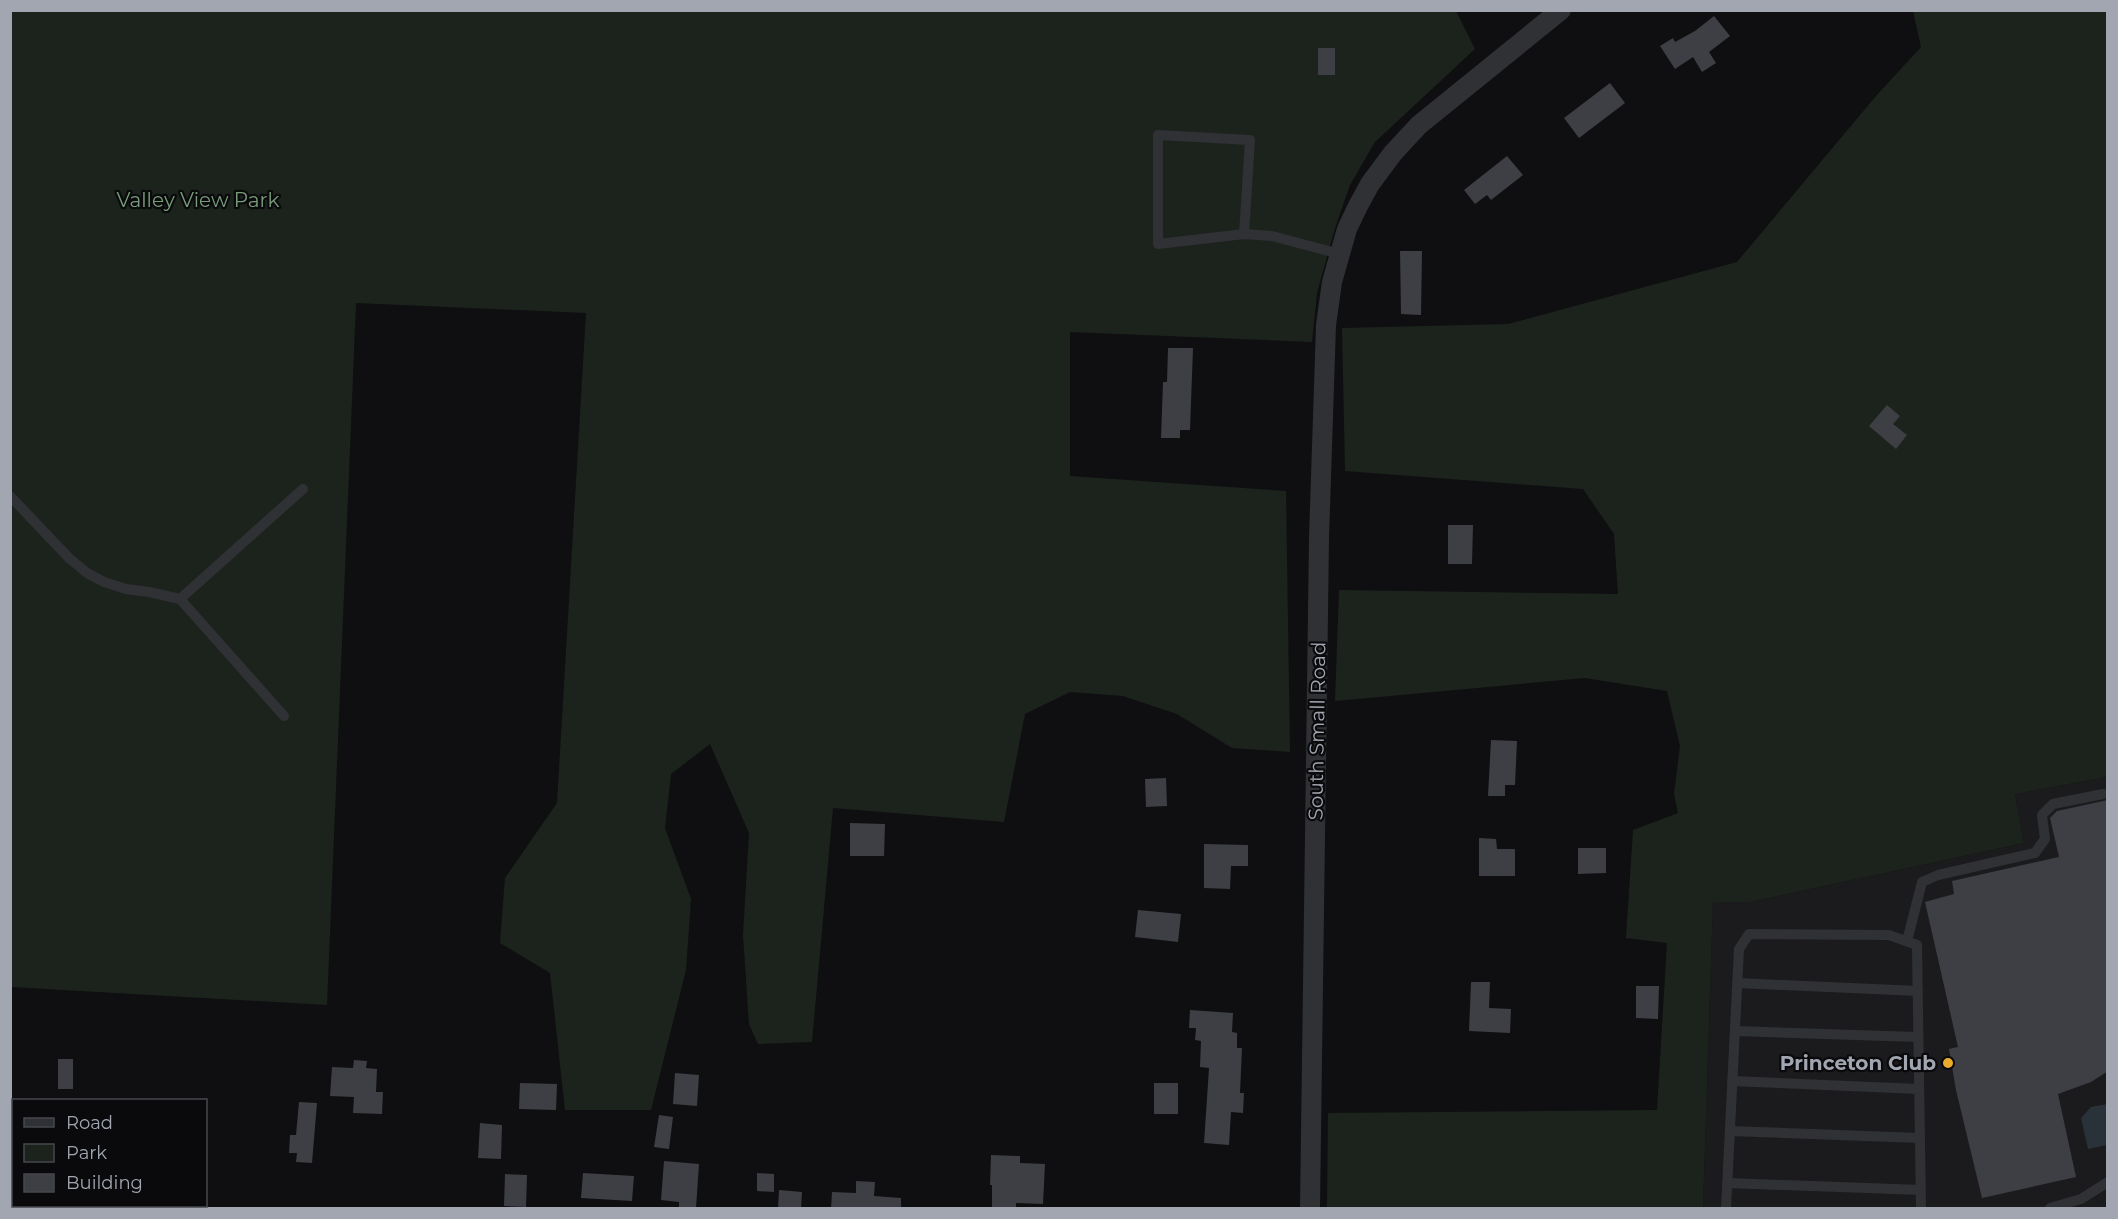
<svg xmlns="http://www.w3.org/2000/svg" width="2118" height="1219" font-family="Montserrat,sans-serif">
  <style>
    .built { fill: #1b1b1e }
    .green { fill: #1c231d }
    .water { fill: #293239 }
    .building { fill: #3e3f44 }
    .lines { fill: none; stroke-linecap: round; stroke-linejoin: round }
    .service { stroke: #303135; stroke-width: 10 }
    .minor { stroke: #303135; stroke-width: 20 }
    .poi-dot { fill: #ecab2c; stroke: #0a0a0c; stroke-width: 2 }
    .labels { text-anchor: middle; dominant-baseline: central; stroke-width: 4.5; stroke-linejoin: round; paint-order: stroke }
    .park-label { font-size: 20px; fill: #789c7a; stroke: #0a0a0c }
    .street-label { font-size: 20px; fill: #a1a6b1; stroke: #0a0a0c }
    .poi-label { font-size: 20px; font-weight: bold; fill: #a1a6b1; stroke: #0a0a0c; text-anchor: end }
  </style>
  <rect width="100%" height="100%" fill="#0f0f11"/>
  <!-- built -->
  <path class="built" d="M2107,777V1208H1703L1713,902H1750L2024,843L2015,794Z"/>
  <!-- green -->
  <path class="green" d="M10,11H1456L1475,49L1375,142L1350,185L1335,228L1317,293L1312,342L1070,332V476L1286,491L1290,752L1232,748L1177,714L1123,696L1070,692L1025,714L1004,822L833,808L812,1042L758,1044L749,1024L743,935L749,833L710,744L671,774L665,828L691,899L686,970L651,1110H565L550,973L500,943L505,878L557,803L586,313L356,303L327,1005L11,987Z
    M1913,11H2107V777L2015,794L2024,843L1750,902H1713L1703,1208H1327L1328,1113L1657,1110L1667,943L1626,938L1633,830L1678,813L1674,794L1680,746L1667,691L1585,678L1335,701L1339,590L1618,594L1614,534L1583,489L1345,471L1342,328L1508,324L1737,262L1876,96L1921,47Z"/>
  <!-- water -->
  <path class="water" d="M2107,1104V1145L2088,1149L2081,1118L2091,1107Z"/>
  <!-- building -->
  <path class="building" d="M1714,16L1730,36L1709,52L1716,63L1702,72L1693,57L1675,69L1660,46L1673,38L1675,42L1695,31Z
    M1318,48H1335V75H1318Z
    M1610,83L1625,103L1579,138L1564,118Z
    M1507,156L1523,175L1491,200L1487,195L1475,204L1464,190Z
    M1400,251H1422L1421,315L1401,314Z
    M1168,348H1193L1190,430H1180V438H1161L1163,382H1167Z
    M1887,405L1900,416L1893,424L1907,435L1896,449L1869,426Z
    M1448,525H1473L1472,564H1448Z
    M1491,740L1517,741L1515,785H1505V796H1488Z
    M1166,778L1167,806L1146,807L1145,779Z
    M2108,800V1071L2091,1082L2058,1094L2076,1177L1982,1198L1956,1090L1949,1049L1958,1047L1925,902L1954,894L1952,881L2059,857L2050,818L2057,811Z
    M850,823L885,824L884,856H850Z
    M1479,838L1496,839L1497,849H1515V876H1479Z
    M1204,844L1248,845V866H1231L1230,889L1204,888Z
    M1578,848H1606V873L1578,874Z
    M1138,910L1181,914L1178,942L1135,937Z
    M1471,982H1490L1489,1008L1511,1009L1510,1033L1469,1031Z
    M1636,986H1659L1658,1019L1636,1018Z
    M1190,1010L1233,1013L1232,1032L1237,1033V1048H1242L1240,1093H1244L1243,1113L1231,1112L1229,1145L1204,1143L1209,1068L1200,1067L1201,1041L1195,1040L1196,1028H1189Z
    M58,1059H73V1089H58Z
    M354,1060L367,1061L366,1068L377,1069L376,1092H383L382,1114L353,1113L354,1097L330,1096L332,1067L353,1068Z
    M675,1073L699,1075L697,1106L673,1104Z
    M520,1083L557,1084L556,1110L519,1109Z
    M1154,1083H1178V1114H1154Z
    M299,1102L317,1103L312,1163L296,1162L297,1153H289L290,1135H296Z
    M659,1115L673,1117L669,1149L654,1147Z
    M480,1123L502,1125L501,1159L478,1158Z
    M991,1155L1020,1156V1163L1045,1164L1043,1204L1016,1203V1209H992V1185H990Z
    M664,1161L699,1164L696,1208L679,1207V1202L661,1200Z
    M583,1173L634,1176L632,1201L581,1198Z
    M757,1173L774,1174V1192L757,1191Z
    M505,1174L527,1175L526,1207L504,1206Z
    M856,1181L875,1182L874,1196L901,1198V1209H831L832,1192L856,1193Z
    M779,1190L802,1192L801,1209H778Z"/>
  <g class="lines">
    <!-- service -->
    <path class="service" d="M1244,234L1250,140L1158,135V244L1244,234L1272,236L1340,254
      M10,496L69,558L87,573L104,582L126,589L149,592L180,599L284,716
      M180,599L303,489
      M1907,941L1922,882L1938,875L2035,853L2045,839L2042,815L2053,804L2103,794
      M1737,983L1918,991
      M1735,1031L1918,1037
      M1732,1081L1919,1089
      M1730,1131L1920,1138
      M1727,1183L1921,1190
      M1726,1208L1739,949L1749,934L1889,935L1917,945L1921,1208
      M2050,1208L2081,1199L2108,1182"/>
    <!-- minor -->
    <path class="minor" d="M1310,1208L1319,538L1326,325L1332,282L1347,229L1358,206L1370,184L1393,153L1419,125L1561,10"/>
  </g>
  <!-- markers -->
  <circle class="poi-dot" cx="1948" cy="1063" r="6"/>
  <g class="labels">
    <!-- park labels -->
    <g class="park-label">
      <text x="198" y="200">Valley View Park</text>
    </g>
    <!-- street labels -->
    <g class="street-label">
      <text transform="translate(1317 731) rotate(-89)">South Small Road</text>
    </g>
    <!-- poi labels -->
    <g class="poi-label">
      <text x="1936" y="1063">Princeton Club</text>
    </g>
  </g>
  <!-- border -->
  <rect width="2118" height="1219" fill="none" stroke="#a1a6b1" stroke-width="24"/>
  <!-- legend -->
  <rect x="12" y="1099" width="195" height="108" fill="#0a0a0c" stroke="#46484e" stroke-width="1.5"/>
  <rect x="24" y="1118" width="30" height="9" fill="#303135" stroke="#46484e" stroke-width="1.5"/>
  <text x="66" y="1129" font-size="18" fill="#a1a6b1">Road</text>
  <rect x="24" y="1144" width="30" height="18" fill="#1c231d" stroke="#46484e" stroke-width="1.5"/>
  <text x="66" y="1159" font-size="18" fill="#a1a6b1">Park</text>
  <rect x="24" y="1174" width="30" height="18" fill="#3e3f44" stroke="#46484e" stroke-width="1.5"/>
  <text x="66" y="1189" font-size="18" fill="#a1a6b1">Building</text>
</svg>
